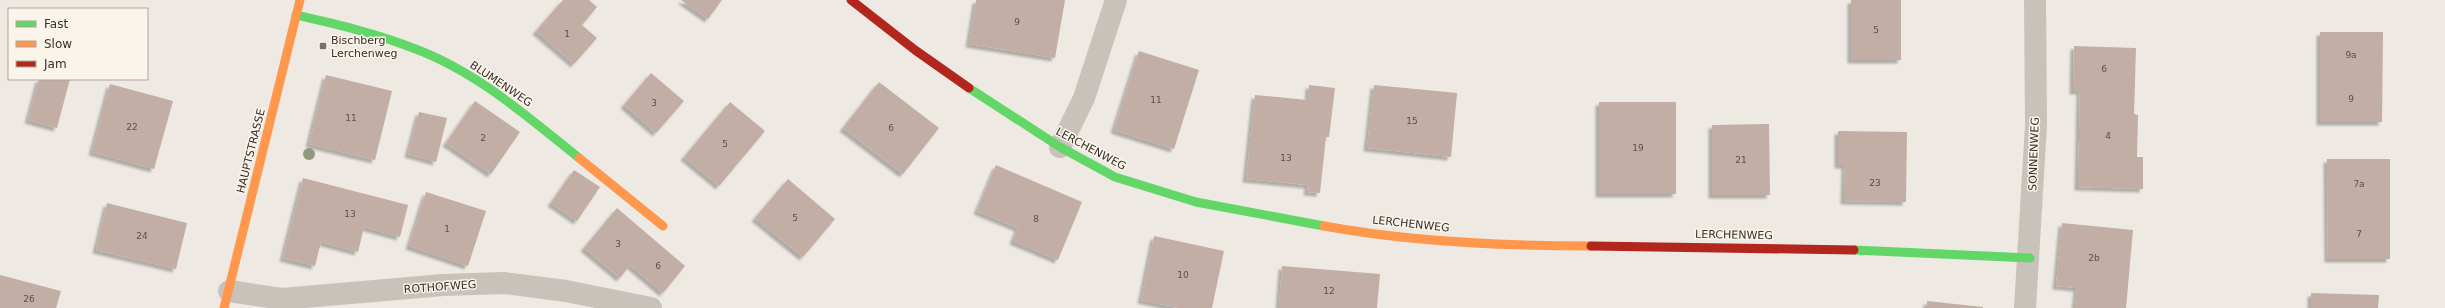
<svg xmlns="http://www.w3.org/2000/svg" width="2445" height="308" font-family="'DejaVu Sans',sans-serif">
  <style>
    .building { fill: #c2aea4; filter: url(#shadow) }
    .lines { fill: none; stroke-linecap: round; stroke-linejoin: round }
    .street { stroke: #c8c2bb; stroke-width: 22 }
    .fast { stroke: #63d668; stroke-width: 9 }
    .slow { stroke: #ff974d; stroke-width: 9 }
    .jam { stroke: #b3261e; stroke-width: 9 }
    .tree { fill: #92997e }
    .poi-dot { fill: #78706a; stroke: #faf4eb; stroke-width: 1.5 }
    .labels { text-anchor: middle; dominant-baseline: central; stroke-width: 3; stroke-linejoin: round; paint-order: stroke }
    .number-label { font-size: 9px; fill: #5b4f48 }
    .poi-label { font-size: 11px; fill: #392f29; stroke: #faf4eb; text-anchor: start }
    .street-label { font-size: 11px; fill: #392f29; stroke: #faf4eb }
  </style>
  <defs>
    <filter id="shadow"><feDropShadow dx="-3.5" dy="3.5" stdDeviation="1" flood-color="#0004"/></filter>
  </defs>
  <rect width="100%" height="100%" fill="#eee9e3"/>
  <!-- building -->
  <path class="building" d="M563,0H589L597,7L582,25L597,38L574,64L536,31Z
    M681,0H722L708,19Z
    M976,0H1065L1055,58L969,44Z
    M1851,0H1901V60H1851Z
    M2320,32H2383L2382,122H2320Z
    M2074,46L2136,48L2134,114L2138,115L2137,157H2143V189L2078,187L2080,91H2073Z
    M1139,51L1199,70L1174,149L1114,130Z
    M651,73L684,101L656,133L624,105Z
    M326,75L392,91L375,160L309,144Z
    M39,79H70L57,128L28,120Z
    M879,82L939,128L903,174L843,128Z
    M110,84L173,101L154,169L92,152Z
    M1309,85L1335,88L1329,137H1326L1320,193L1307,192L1308,185L1246,179L1255,95L1308,100Z
    M1374,85L1457,93L1451,157L1367,148Z
    M475,101L520,132L491,174L446,143Z
    M730,102L765,131L719,186L684,157Z
    M1599,102H1676V194H1599Z
    M419,112L447,118L436,162L408,154Z
    M1769,124L1770,195H1712V125Z
    M1838,131L1907,132L1906,202L1844,201L1845,165H1838Z
    M2327,159H2390V259H2328Z
    M996,165L1082,202L1058,260L1013,241L1018,228L977,211Z
    M574,170L600,187L577,221L551,203Z
    M303,178L408,205L400,237L364,227L358,252L321,242L315,266L283,258Z
    M788,179L835,219L803,257L755,218Z
    M426,192L486,211L468,266L409,246Z
    M107,203L187,223L176,269L96,250Z
    M617,208L685,266L663,293L630,265L620,278L584,248Z
    M2062,223L2133,230L2126,308H2075L2077,288L2056,286Z
    M1154,236L1224,251L1212,308H1178L1141,300Z
    M1282,266L1380,274L1377,308H1279Z
    M0,275L61,291L56,308H0Z
    M2311,293L2379,295L2378,308H2311Z
    M1927,301L1983,307V308H1927Z"/>
  <g class="lines">
    <!-- street -->
    <path class="street" d="M1060,147L1084,98L1116,0
      M229,291L282,299L443,285L504,283L566,291L651,308
      M2025,308L2036,125L2035,0"/>
    <!-- fast -->
    <path class="fast" d="M296,15C335,24 375,33 413,48C476,71 528,117 579,158
      M969,88L1060,147L1115,177L1196,202L1324,226
      M1854,250L2030,258"/>
    <!-- slow -->
    <path class="slow" d="M579,158L663,226
      M1324,226C1411,242 1502,246 1591,246
      M224,308L300,0"/>
    <!-- jam -->
    <path class="jam" d="M851,0L915,50L969,88
      M1591,246L1854,250"/>
  </g>
  <!-- trees -->
  <circle class="tree" cx="309" cy="154" r="6"/>
  <!-- markers -->
  <rect class="poi-dot" x="319" y="42" width="8" height="8" rx="2"/>
  <g class="labels">
    <!-- number labels -->
    <g class="number-label">
      <text x="1017" y="22">9</text>
      <text x="1876" y="30">5</text>
      <text x="567" y="34">1</text>
      <text x="2351" y="55">9a</text>
      <text x="2104" y="69">6</text>
      <text x="2351" y="99">9</text>
      <text x="1156" y="100">11</text>
      <text x="654" y="103">3</text>
      <text x="351" y="118">11</text>
      <text x="1412" y="121">15</text>
      <text x="132" y="127">22</text>
      <text x="891" y="128">6</text>
      <text x="2108" y="136">4</text>
      <text x="483" y="138">2</text>
      <text x="725" y="144">5</text>
      <text x="1638" y="148">19</text>
      <text x="1286" y="158">13</text>
      <text x="1741" y="160">21</text>
      <text x="1875" y="183">23</text>
      <text x="2359" y="184">7a</text>
      <text x="350" y="214">13</text>
      <text x="795" y="218">5</text>
      <text x="1036" y="219">8</text>
      <text x="447" y="229">1</text>
      <text x="2359" y="234">7</text>
      <text x="142" y="236">24</text>
      <text x="618" y="244">3</text>
      <text x="2094" y="258">2b</text>
      <text x="658" y="266">6</text>
      <text x="1183" y="275">10</text>
      <text x="1329" y="291">12</text>
      <text x="29" y="299">26</text>
    </g>
    <!-- poi labels -->
    <g class="poi-label">
      <text x="331" y="40">Bischberg<tspan x="331" dy="13">Lerchenweg</tspan></text>
    </g>
    <!-- street labels -->
    <g class="street-label">
      <text transform="translate(501 84) rotate(34)">BLUMENWEG</text>
      <text transform="translate(1091 149) rotate(28)">LERCHENWEG</text>
      <text transform="translate(251 151) rotate(-76)">HAUPTSTRASSE</text>
      <text transform="translate(2034 154) rotate(-88)">SONNENWEG</text>
      <text transform="translate(1411 224) rotate(6)">LERCHENWEG</text>
      <text transform="translate(1734 235) rotate(1)">LERCHENWEG</text>
      <text transform="translate(440 287) rotate(-4)">ROTHOFWEG</text>
    </g>
  </g>
  <!-- legend -->
  <rect x="8" y="8" width="140" height="72" fill="#faf4eb" stroke="#ada59d"/>
  <rect x="16" y="21" width="20" height="6" fill="#63d668" stroke="#ada59d"/>
  <text x="44" y="28" font-size="12" fill="#392f29">Fast</text>
  <rect x="16" y="41" width="20" height="6" fill="#ff974d" stroke="#ada59d"/>
  <text x="44" y="48" font-size="12" fill="#392f29">Slow</text>
  <rect x="16" y="61" width="20" height="6" fill="#b3261e" stroke="#ada59d"/>
  <text x="44" y="68" font-size="12" fill="#392f29">Jam</text>
</svg>
